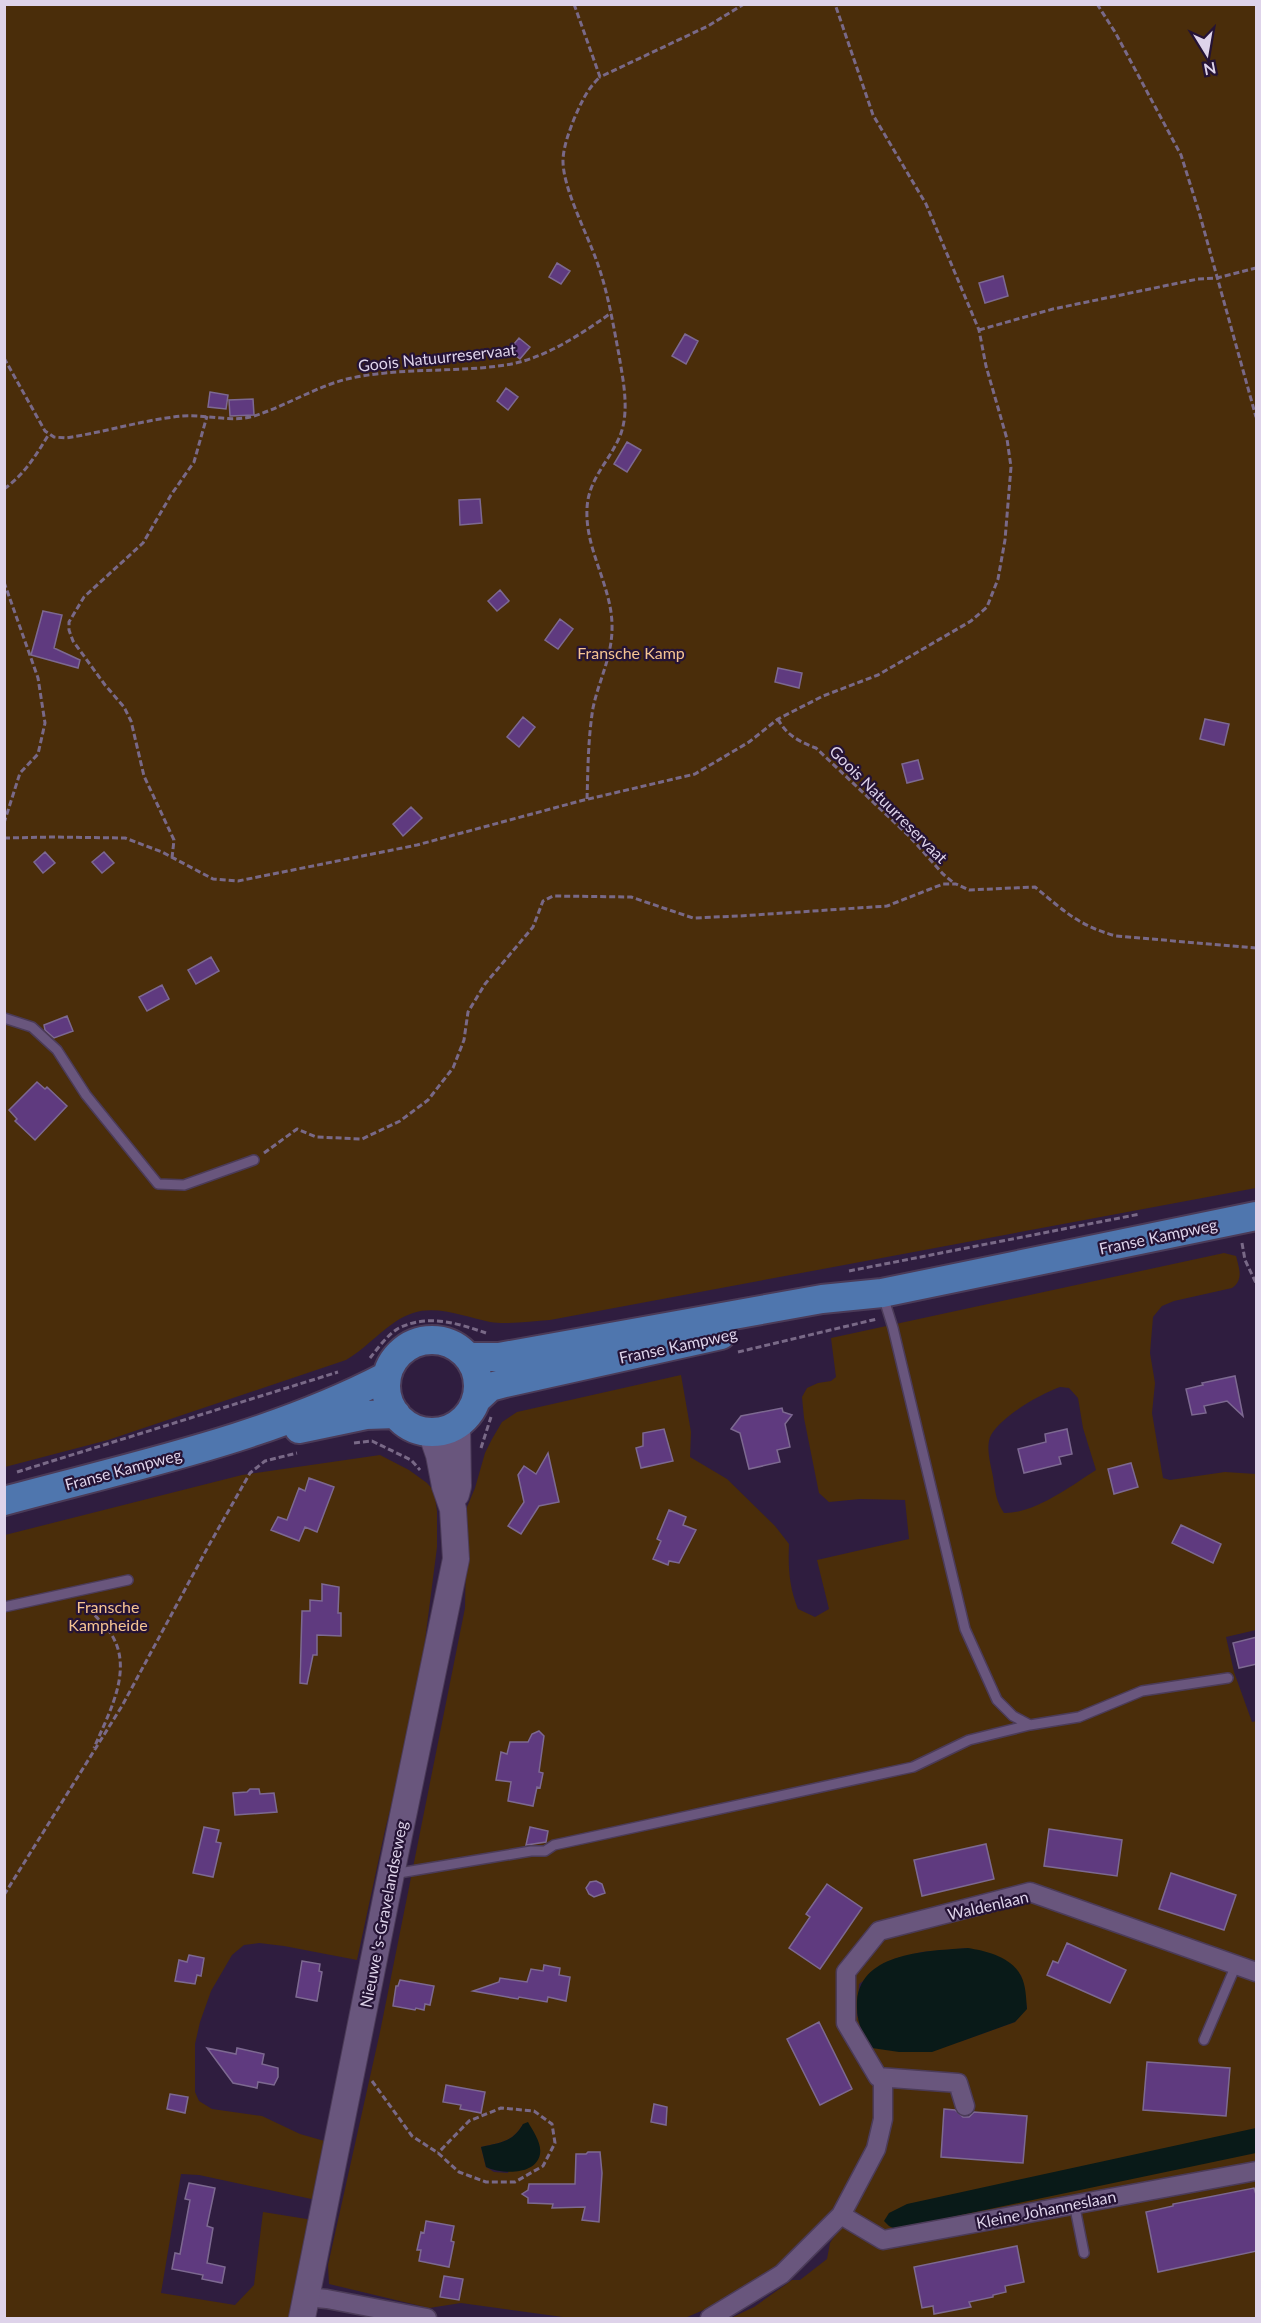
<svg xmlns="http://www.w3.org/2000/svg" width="1261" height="2323" font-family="Lato,sans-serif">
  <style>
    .green { fill: #4a2d0a; fill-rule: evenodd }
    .water { fill: #091a18 }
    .building { fill: #5f3a7f; stroke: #7d6991; stroke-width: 1.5 }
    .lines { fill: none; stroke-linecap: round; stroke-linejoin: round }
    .service-casing { stroke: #4b3b58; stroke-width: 12 }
    .minor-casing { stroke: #4b3b58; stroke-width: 21 }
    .secondary-casing { stroke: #4b3b58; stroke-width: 28 }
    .primary-casing { stroke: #4b3b58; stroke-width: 32 }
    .path { stroke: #796987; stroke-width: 3; stroke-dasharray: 6 3; stroke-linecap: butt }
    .service { stroke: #69567d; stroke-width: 9 }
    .minor { stroke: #69567d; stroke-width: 18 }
    .secondary { stroke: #69567d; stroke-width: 26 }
    .primary { stroke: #4f76ae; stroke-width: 28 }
    .labels { text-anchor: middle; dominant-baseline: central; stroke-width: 4.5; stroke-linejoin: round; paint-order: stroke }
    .street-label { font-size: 16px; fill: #ded3ea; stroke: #251335 }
    .park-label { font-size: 16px; fill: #f6c492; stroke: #251335 }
  </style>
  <rect width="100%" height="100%" fill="#2f1d3f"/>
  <!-- green -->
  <path class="green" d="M5,5H1256V1188L550,1320C531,1321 508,1325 490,1322C465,1317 438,1305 413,1313C388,1321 370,1346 346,1360L108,1440L5,1467Z
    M1224,1253L1236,1256C1239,1268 1244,1280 1232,1288L1174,1301L1162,1306L1153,1317L1150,1353L1155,1383L1152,1413L1163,1478L1170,1480L1225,1472L1256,1474V1630L1226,1637L1234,1672L1252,1722L1256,1721V2318H731L754,2307L792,2280H800L827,2259L830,2243L859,2197L851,2183L822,2224L776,2270L738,2295L685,2318H570L461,2303L429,2308L329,2284L328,2265L380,2032L465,1608L467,1507L475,1488L485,1453L492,1439L502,1422L517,1412L681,1375L691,1432L690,1457L727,1479L775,1526L789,1544C788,1567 789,1587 798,1609L815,1617L829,1609L817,1560L909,1539L905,1500L860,1499L829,1502L819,1493L804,1418L802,1397L807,1388L818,1383L831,1381L836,1377L831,1338ZM1060,1387L1069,1388L1078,1398L1083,1428L1096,1470C1071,1486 1034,1514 1004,1513C996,1502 995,1490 993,1477C991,1465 985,1447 991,1435C1002,1416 1040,1394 1060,1387ZM1049,1829L1122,1840L1117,1876L1044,1866ZM986,1844L994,1879L922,1895L914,1860ZM1171,1873L1236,1895L1224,1930L1159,1909ZM827,1885L862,1908L820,1969L790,1948L810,1917L807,1914ZM968,1948L1021,1975L1027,2008L1015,2022L959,2042L863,2035L857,2015L859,1984L894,1959L922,1952ZM819,2023L852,2088L820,2105L787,2039L799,2033L801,2036L807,2028ZM1147,2063L1230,2069L1226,2116L1143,2110ZM945,2109L1027,2116L1023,2163L941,2157ZM523,2124L508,2173L494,2172L486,2167L481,2147C500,2143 513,2142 523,2124Z
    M380,1455L409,1470L427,1483L434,1491L437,1511V1547L417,1703L385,1830L357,1960L284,1946L259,1943L244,1945L232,1955L211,1991L200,2022L195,2044V2092L199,2101L212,2109L262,2116L300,2134L328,2142L321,2201L199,2175L181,2174L161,2293L235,2305L254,2285L263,2212L313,2220L297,2318H5V1535L242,1475Z"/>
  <!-- water -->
  <path class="water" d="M968,1948C986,1951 1012,1957 1021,1976C1026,1985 1026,1998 1027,2009L1015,2022L932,2052H899L872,2048C861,2033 856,2019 857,2001C861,1951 930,1951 968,1948Z
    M528,2122C533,2131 542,2143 540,2154C536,2176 501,2174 486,2167L481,2147C500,2143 513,2142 523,2124Z
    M1256,2128V2153L895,2229L889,2226L884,2221L889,2213L907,2204Z"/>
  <!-- building -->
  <path class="building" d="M557,263L570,271L561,284L549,277Z
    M1003,276L1008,296L985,303L979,283Z
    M685,334L698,341L686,364L672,356Z
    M519,338L530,347L520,359L509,350Z
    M506,388L518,397L508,410L497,401Z
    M210,392L228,395L226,409L208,407Z
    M253,399L254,415L230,416L229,400Z
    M627,442L641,450L627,472L614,464Z
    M480,499L482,523L460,525L459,500Z
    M500,590L509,601L497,611L488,601Z
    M43,611L62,615L54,648L80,660L78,668L31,655Z
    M560,619L573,629L558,649L545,640Z
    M778,668L802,673L799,688L775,682Z
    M523,717L535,727L519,747L507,737Z
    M1205,719L1229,724L1224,745L1200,739Z
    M918,760L923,779L907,783L902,764Z
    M411,807L422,818L403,836L393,824Z
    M45,852L55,863L43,873L34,862Z
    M104,852L114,863L102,873L92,862Z
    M211,957L219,971L196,984L188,970Z
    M162,985L169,999L147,1011L139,997Z
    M67,1016L73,1031L54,1038L45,1030L44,1025Z
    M37,1082L45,1089L47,1087L67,1106L35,1140L15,1121L17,1119L9,1110Z
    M1235,1376L1243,1416L1227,1401L1204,1406L1206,1413L1192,1415L1186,1389L1203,1385L1202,1383Z
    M782,1408L783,1412L792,1415L785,1424L790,1447L777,1450L780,1462L749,1469L740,1433L731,1429L741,1416Z
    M664,1429L673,1461L641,1468L636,1448L643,1446V1433Z
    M1067,1429L1072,1454L1059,1457L1061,1464L1024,1473L1018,1449L1046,1442L1045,1434Z
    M548,1453L559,1502L539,1506L521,1534L508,1526L524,1502L518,1475L524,1466L536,1474Z
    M1131,1463L1138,1487L1114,1494L1108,1469Z
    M309,1478L334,1487L317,1532L305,1527L299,1541L271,1530L278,1517L287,1520L299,1488L305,1491Z
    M669,1510L686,1517L683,1525L696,1530L679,1563L669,1561L668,1565L653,1559L661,1541L657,1539Z
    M1181,1525L1221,1544L1213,1563L1172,1543Z
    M322,1584L339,1587L338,1613H341V1636L317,1635V1655H313L307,1684L300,1683L302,1611H310V1600L322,1601Z
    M1257,1637V1664L1239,1668L1233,1643Z
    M539,1731L544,1736L539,1772L543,1773L540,1788L537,1787L533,1806L508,1801L511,1782L496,1780L501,1752L507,1754L510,1742H528L532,1734Z
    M250,1789H259L260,1794L274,1793L277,1812L235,1815L233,1793L247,1792Z
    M204,1827L219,1830L216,1842L221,1843L213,1877L193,1873Z
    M530,1827L548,1831L546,1842L526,1845Z
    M1049,1829L1122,1840L1117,1876L1044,1866Z
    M986,1844L994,1879L922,1896L914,1860Z
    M1171,1873L1236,1895L1224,1930L1159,1909Z
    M596,1881L602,1884L605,1893L594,1897L589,1894L586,1888L590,1882Z
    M827,1884L862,1908L820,1969L789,1948L810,1917L806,1914Z
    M1067,1943L1126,1970L1110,2003L1047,1975L1053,1961L1058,1963Z
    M189,1955L204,1958L201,1976L197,1975L195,1984L175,1981L179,1960L187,1962Z
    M302,1961L320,1964L319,1971L322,1972L317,2001L296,1997Z
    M544,1965L560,1968L559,1975L570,1977L566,2001L548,1997L547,2002L519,1997L518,1999L473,1991L499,1982L500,1978L527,1982L531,1969L543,1971Z
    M400,1980L434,1986L430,2005L425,2004L424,2010L416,2008L415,2010L393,2006L396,1986H398Z
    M819,2022L852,2089L820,2105L787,2039Z
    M207,2048L236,2054L237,2048L264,2054L262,2064L278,2068V2077L274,2085L258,2082L257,2088L233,2083Z
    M1147,2062L1230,2068L1226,2116L1143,2110Z
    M446,2085L485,2092L481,2113L460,2109L461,2105L443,2102Z
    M170,2094L188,2097L185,2113L167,2109Z
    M654,2104L667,2107L666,2125L651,2122Z
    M944,2109L955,2110L963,2117H969L974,2112L1027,2116L1023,2163L941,2157Z
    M588,2152H600L602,2173L599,2222L582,2220L585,2207L552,2208L553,2204L528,2203V2198L522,2194L528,2190L529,2184H575L576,2154H586Z
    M189,2183L215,2188L207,2226L213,2228L207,2263L225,2267L222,2283L202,2279L203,2275L172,2269L175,2253L180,2254L190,2200L185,2199Z
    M1254,2188L1257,2198V2251L1158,2272L1146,2212L1173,2206V2204Z
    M426,2221L454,2226L451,2241L454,2242L449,2267L419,2261L421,2250H417L421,2232L424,2233Z
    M1017,2246L1024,2282L1005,2286L1006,2292L993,2295V2297L969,2302L971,2307L934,2314L933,2306L922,2308L914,2267Z
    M444,2276L463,2279L459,2300L440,2297Z"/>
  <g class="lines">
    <!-- service casing -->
    <g class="service-casing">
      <path id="service" d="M4,1018L32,1027L57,1050L86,1095L158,1184L184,1185L254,1160
        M883,1296L893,1328L965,1629L997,1700L1013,1716L1030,1725
        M4,1607L128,1580
        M393,1874L531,1851H545L554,1845L913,1767L969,1740L1030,1725L1079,1717L1142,1691L1228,1678
        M1204,2040L1236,1965
        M1074,2203L1084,2253"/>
    </g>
    <!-- minor casing -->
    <g class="minor-casing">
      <path id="minor" d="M965,2106L958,2083L878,2077L846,2023V1972L879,1931L1030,1892L1256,1972
        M841,2215L883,2240L1256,2171
        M306,2297L327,2299L427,2318
        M710,2318L782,2274L841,2215L876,2149L883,2119V2078"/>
    </g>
    <!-- secondary casing -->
    <g class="secondary-casing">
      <path id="secondary" d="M456,1494L458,1486L457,1424
        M302,2318L391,1874L456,1559L453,1509L445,1486L439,1455L431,1432"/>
    </g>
    <!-- primary casing -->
    <g class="primary-casing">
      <path id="primary" d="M386 1386a46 46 0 1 1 92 0a46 46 0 1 1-92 0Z
        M469,1357H499L822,1299L882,1293L1256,1216
        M476,1400L490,1387L505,1383L721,1335
        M299,1429L366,1415L396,1414
        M4,1501C133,1466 269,1438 387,1376"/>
    </g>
    <!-- path -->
    <path class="path" d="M574,4L600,77L708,26L744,4
      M1097,4L1115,32L1181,155L1199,212L1256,417
      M979,330L1053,309L1198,279L1217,278L1256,268
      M4,358L45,431L54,437L66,438C105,432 143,420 182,416C207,414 230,423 254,416C286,406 315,387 347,379C399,367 453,373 506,365C544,359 580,335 611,313
      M4,489C25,474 36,455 49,434
      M4,582L38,678L45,723L38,754L20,773L4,823
      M778,719C786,735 800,742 816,748L910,837L943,874L955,884
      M587,799C588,769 588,738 593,708C599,679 613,656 612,624C611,585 585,549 587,509C588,479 609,462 620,436C630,411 623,380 619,355C613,324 608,292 597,262C587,233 562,187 563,159C564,145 569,132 574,119C581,103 587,89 600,77
      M4,838L53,837L125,838L162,852L213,879L238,881L417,845L580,801L695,774L749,742L778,719L823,696L878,675L971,621L987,607L998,579L1005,540L1011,467L1007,439L986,366L979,330L926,204L873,115L835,4
      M172,858L174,840L144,776L131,721L124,707L105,685L73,641L69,630V622L84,597L143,543L171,495L194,462L207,416
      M264,1153L297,1129L316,1137L362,1139L400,1121L428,1100L453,1068L464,1040L468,1012L485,984L533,927L543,901L553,896L631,897L693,918L740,916L887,906L943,884H956L969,890L1035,887C1064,911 1079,926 1116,936L1256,948
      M1242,1243L1245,1260L1256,1283
      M849,1271L1140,1214
      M738,1352L877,1319
      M370,1358C378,1348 388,1334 399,1328C428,1314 457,1323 486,1333
      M354,1443L372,1441L411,1460L420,1470
      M481,1448L491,1417
      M17,1472L338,1372
      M81,1604C91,1610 97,1618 105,1626C138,1663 110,1710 94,1748
      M4,1895L122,1706L209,1545L250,1473L265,1461L297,1453
      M372,2081L412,2136L438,2153L459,2172L486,2182H515L543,2166L555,2143L552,2124L534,2111L501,2108L469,2121L438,2153"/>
    <!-- service -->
    <use href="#service" class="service"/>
    <!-- minor -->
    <use href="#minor" class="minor"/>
    <!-- secondary -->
    <use href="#secondary" class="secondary"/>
    <!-- primary -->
    <use href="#primary" class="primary"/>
  </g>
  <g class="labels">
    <!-- street labels -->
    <g class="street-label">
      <text transform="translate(437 357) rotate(-6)">Goois Natuurreservaat</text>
      <text transform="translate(889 804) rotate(45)">Goois Natuurreservaat</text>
      <text transform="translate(1158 1236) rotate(-12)">Franse Kampweg</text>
      <text transform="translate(678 1345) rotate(-12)">Franse Kampweg</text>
      <text transform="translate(123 1469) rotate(-15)">Franse Kampweg</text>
      <text transform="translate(988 1905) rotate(-13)">Waldenlaan</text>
      <text transform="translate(383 1914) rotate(-79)">Nieuwe 's-Gravelandseweg</text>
      <text transform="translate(1046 2209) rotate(-11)">Kleine Johanneslaan</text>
    </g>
    <!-- park labels -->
    <g class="park-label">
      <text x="631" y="652">Fransche Kamp</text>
      <text x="108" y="1606">Fransche<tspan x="108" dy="18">Kampheide</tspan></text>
    </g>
  </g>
  <!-- border -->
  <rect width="1261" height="2323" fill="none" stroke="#ded3ea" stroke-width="12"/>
  <!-- north arrow -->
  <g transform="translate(1207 54) rotate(169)" stroke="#251335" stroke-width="4.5" paint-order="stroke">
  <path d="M0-4.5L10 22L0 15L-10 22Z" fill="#ded3ea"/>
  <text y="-9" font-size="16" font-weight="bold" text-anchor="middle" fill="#ded3ea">N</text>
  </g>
</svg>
